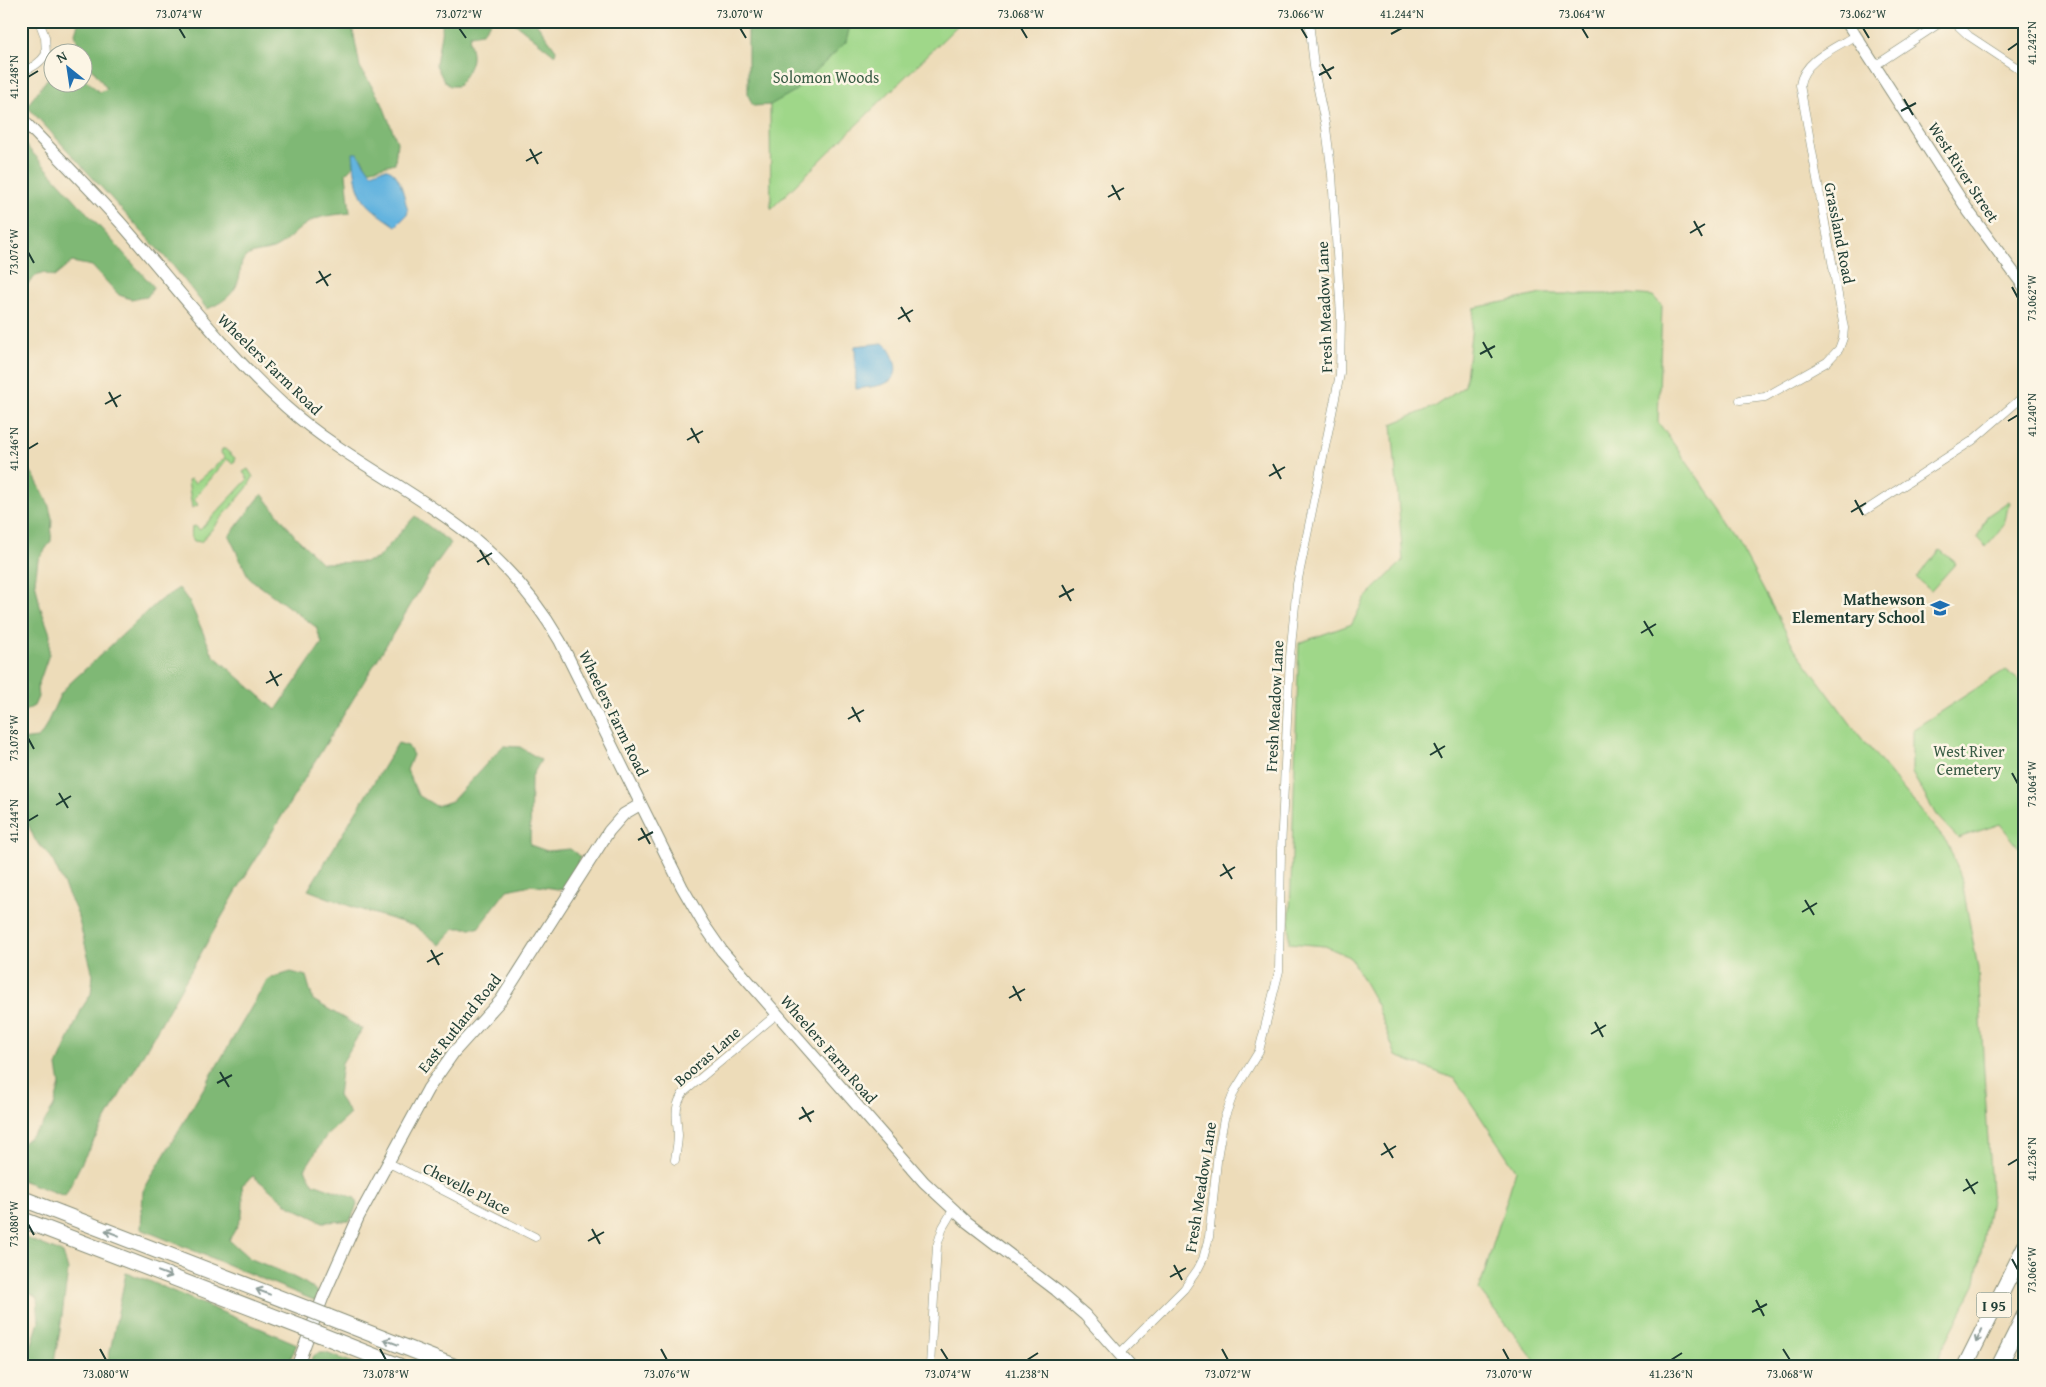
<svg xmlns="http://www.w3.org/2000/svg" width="2046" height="1387" font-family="'Gentium Book Plus',serif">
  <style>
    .green { fill: #9fd789; stroke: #5f8a5e }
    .forest { fill: #7fb875; stroke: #4f7a54 }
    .water { fill: #64b4df; stroke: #42788a }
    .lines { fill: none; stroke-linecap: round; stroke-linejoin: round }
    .street-casing { stroke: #868c76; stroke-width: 9 }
    .secondary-casing { stroke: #868c76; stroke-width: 13 }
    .highway-casing { stroke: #868c76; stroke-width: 17 }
    .street { stroke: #fff; stroke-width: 8 }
    .secondary { stroke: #fff; stroke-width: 11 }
    .highway { stroke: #fff; stroke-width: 15 }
    .highway-bridge-casing { stroke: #868c76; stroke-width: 17; stroke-linecap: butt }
    .highway-bridge { stroke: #fff; stroke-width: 15 }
    .oneway { stroke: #8f9e9a }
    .ticks { fill: none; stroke: #1f3d34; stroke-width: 2 }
    .labels { text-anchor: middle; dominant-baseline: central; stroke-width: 5; stroke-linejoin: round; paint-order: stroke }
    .shield { fill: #fcf5e5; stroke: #617469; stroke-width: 1 }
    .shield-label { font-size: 15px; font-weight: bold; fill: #1f3d34 }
    .park-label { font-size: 16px; fill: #395c45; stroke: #fcf5e5 }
    .street-label { font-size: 16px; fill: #1f3d34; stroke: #fcf5e5 }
    .poi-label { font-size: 16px; font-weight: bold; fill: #1f3d34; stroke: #fcf5e5; text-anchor: end }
    .neatline { fill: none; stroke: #1f3d34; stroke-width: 2 }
    .ticks-label { font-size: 12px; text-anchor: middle; fill: #1f3d34 }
  </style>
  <rect width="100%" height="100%" fill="#fcf5e5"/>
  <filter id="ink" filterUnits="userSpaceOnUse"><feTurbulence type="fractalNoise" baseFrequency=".02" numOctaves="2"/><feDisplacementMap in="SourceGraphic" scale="10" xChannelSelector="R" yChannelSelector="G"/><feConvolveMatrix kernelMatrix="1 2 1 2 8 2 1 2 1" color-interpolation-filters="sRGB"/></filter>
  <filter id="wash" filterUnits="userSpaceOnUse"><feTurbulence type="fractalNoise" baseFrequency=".0096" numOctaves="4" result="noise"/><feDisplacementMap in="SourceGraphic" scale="20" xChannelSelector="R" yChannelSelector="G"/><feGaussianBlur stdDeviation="1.12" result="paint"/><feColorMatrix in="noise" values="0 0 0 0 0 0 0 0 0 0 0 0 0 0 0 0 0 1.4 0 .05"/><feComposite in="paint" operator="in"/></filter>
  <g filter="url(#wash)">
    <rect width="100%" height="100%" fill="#eddcb9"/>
    <!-- green -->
    <path class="green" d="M769,21H962L771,209Z
      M1542,294H1629L1653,296L1662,306L1658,422L1721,510L1795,649L1859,735L1948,844L1961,877L1978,968L1991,1193L1976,1282L1934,1366H1539L1479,1290L1516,1170L1455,1079L1396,1056L1377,1005L1350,957L1325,946L1289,943L1299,643L1352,624L1365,598L1403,561L1392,424L1436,406L1465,386L1474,308Z
      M222,449H225L235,458V461L232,463L227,459L194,499L198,505L192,508L188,480L191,479L195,483L225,458L221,453Z
      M248,469L253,477L247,488L201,542L194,541L191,536L192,527L195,526L200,530L248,479L243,472Z
      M2009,501L2010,503C2006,510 2007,516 2004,523C2000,532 1993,539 1986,547L1977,538L1987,516Z
      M1940,550L1956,563L1931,591L1916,578Z
      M2005,670L2025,685V855L2000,824L1958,838L1936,815L1912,773V730Z"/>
    <!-- forest -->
    <path class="forest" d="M79,21H359L353,30L360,67L382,103L397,142L395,163L368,170L362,159L353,161L355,164L346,173L350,213C335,215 319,215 306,224C295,231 286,243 275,248C266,253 255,250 246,257C240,262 241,268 240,274C237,293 224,302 207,309L174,267L27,106L48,78H52V82H82L83,77L99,92L107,89L80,52L75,33Z
      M443,21H491L482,33L470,35C468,43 472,47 472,55C473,66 464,77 458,86H450L444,81L436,65Z
      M512,21H535L556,50L555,55Z
      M748,21H851L846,42L795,91L770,105L753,106L748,95Z
      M21,140L154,287L147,297L131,299L119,295L92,266L72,262L54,277L44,273L36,276L21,290Z
      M21,458L34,476L48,503L52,518L51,541L38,560L35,581L40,606L50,634L49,654L37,689L38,697L34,706L21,713Z
      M262,494L295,536L322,563L365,562L377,559L415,516L451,543L435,565L244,878L85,1156L65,1196L21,1180V1145L42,1126L54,1106L60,1084L57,1066L82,1008L91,994L93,975L77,913L51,857L35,840L21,808V740L37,738L42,734L60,695L68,685L159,601L179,588L190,603L213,655L276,710L322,643L316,627L249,578L229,536Z
      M398,743L408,746L413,755L407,770L418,795L436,806L452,801L503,746L520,747L541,760L531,778L530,845L547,851L570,849L581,857L564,890L531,885L507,890L478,928H455L440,945L415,926L355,908L308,890Z
      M291,972L306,976L313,1000L362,1029L342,1063L338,1096L350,1114L326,1136L305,1169L313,1183L355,1198L357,1205L350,1221L323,1222L290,1206L253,1176L242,1185C244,1213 244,1216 229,1240L249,1258L285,1273L305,1283L318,1292L316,1301L141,1229L143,1191L268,979Z
      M21,1236L63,1253L68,1270L60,1331L53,1366H29L31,1347L39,1322L37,1298L21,1288Z
      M126,1273L142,1278L297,1344L287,1366H107Z
      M318,1353H326L362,1366H310L312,1357Z"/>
    <!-- water -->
    <path class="water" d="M353,153H357L371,173C376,172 381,168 387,169C401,172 404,198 408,211L407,215L396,226C359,201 357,197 353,153Z
      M883,343C890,349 893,355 895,363C901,387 873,386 856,389L855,346Z"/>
  </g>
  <g filter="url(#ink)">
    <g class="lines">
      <!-- street casing -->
      <g class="street-casing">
        <path id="street" d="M1953,21L1969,36L2025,73
          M1876,65L1943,21
          M21,70C31,70 41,62 46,54L45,37L39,21
          M21,81L25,76L26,70
          M1740,400L1765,397L1827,362L1839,349L1843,338L1844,328L1800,85C1803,60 1837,47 1856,35
          M1866,510L1972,441L2025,395
          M675,1160C676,1152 678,1143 678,1135C677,1118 673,1107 684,1092L777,1014
          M387,1162L535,1237
          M1120,1353L1184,1289L1198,1269L1203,1259L1209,1237L1218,1152L1224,1119L1234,1092L1259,1051L1279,971L1281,850L1290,657L1297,584L1340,374L1341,316L1332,175L1326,128L1315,75L1309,21
          M930,1366L937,1246L943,1227L953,1210"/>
      </g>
      <!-- secondary casing -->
      <g class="secondary-casing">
        <path id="secondary" d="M1846,21L1969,212L2025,288
          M21,118C56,155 93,191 126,229C178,289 226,353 286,407C342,457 411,488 470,535C506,565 537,601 560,641L682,887L704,925L722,951L924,1182L967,1222L1056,1290L1085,1315L1130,1366
          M297,1366L323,1297L358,1218L428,1089L454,1052L501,1000L609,831L624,814L641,804"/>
      </g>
      <!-- highway casing -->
      <g class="highway-casing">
        <path id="highway" d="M21,1198L308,1309
          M21,1219L301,1327
          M328,1317L453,1366
          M321,1335L399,1366
          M1965,1366L2025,1246
          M1999,1366L2025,1314"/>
      </g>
      <!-- street -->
      <use href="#street" class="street"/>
      <!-- secondary -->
      <use href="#secondary" class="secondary"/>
      <!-- highway -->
      <use href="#highway" class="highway"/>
      <!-- highway-bridge casing -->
      <g class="highway-bridge-casing">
        <path id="highway-bridge" d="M308,1309L328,1317
          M301,1327L321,1335"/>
      </g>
      <!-- highway-bridge -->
      <use href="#highway-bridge" class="highway-bridge"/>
    </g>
    <!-- one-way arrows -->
    <defs><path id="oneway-shaft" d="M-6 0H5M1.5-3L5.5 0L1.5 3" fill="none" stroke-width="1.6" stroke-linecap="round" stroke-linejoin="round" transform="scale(1.25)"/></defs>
    <g class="oneway">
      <use href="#oneway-shaft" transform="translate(112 1233) rotate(-159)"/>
      <use href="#oneway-shaft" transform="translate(165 1274) rotate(21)"/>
      <use href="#oneway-shaft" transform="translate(263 1292) rotate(-159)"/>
      <use href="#oneway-shaft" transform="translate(1979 1336) rotate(115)"/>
      <use href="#oneway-shaft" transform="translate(391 1342) rotate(-159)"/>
    </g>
  </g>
  <!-- ticks -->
  <path class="ticks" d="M179,28L185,38M459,28L466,38M740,28L746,38M1021,28L1027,38M1301,28L1307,38M1582,28L1588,38M1863,28L1869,38M1391,34L1402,28M2008,50L2018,43M1322,64L1331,79M1319,75L1334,67M28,77L38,71M1904,99L1913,115M1901,111L1916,103M530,149L538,164M526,161L542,152M1112,185L1120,200M1108,197L1124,188M1694,221L1702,236M1690,233L1705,224M28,252L34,263M319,271L328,286M316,283L331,274M2012,287L2018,298M901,307L910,322M898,319L913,310M1483,342L1492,358M1480,354L1495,346M109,392L117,407M105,404L121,395M2008,421L2018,415M691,428L699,443M687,440L703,431M28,449L38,443M1273,464L1281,479M1269,476L1285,467M1855,500L1863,515M1851,512L1866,503M480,550L489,565M477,562L492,553M1062,585L1071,601M1059,597L1074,589M1644,621L1653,636M1641,633L1656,624M270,671L278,686M266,683L282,674M852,707L860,722M848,719L864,710M28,738L34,749M1434,743L1442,758M1430,755L1445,746M2012,773L2018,784M59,793L68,808M56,805L71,796M28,821L38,815M641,828L650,844M638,840L653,832M1223,864L1232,879M1220,876L1235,867M1805,900L1814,915M1802,912L1817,903M431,950L439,965M427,962L443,953M1013,986L1021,1001M1009,998L1025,989M1595,1022L1603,1037M1591,1034L1606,1025M220,1072L229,1087M217,1083L232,1075M802,1107L811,1122M799,1119L814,1111M1384,1143L1393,1158M1381,1155L1396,1146M2008,1165L2018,1159M1966,1179L1975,1194M1963,1191L1978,1182M28,1224L34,1235M592,1229L600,1244M588,1241L604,1232M2012,1259L2018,1270M1174,1265L1182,1280M1170,1277L1186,1268M1756,1300L1764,1316M1752,1312L1767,1304M100,1349L106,1360M380,1349L386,1360M661,1349L667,1360M941,1349L948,1360M1222,1349L1228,1360M1503,1349L1509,1360M1783,1349L1790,1360M1027,1360L1038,1353M1671,1360L1682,1353"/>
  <!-- icons -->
  <defs>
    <g id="school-bare" transform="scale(1.5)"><path d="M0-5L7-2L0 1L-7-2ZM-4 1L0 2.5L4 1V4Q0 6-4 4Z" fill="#1f6fb2" stroke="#fcf5e5" stroke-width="2.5" paint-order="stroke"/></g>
  </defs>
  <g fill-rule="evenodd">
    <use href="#school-bare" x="1940" y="608"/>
  </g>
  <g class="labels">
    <!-- shield labels -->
    <rect class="shield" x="1976.5" y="1292.5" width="35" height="25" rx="4"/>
    <g class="shield-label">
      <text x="1994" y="1305">I 95</text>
    </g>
    <!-- park labels -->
    <g class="park-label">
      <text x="826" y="77">Solomon Woods</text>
      <text x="1969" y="751">West River<tspan x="1969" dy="18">Cemetery</tspan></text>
    </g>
    <!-- street labels -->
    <g class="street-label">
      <text transform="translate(1964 172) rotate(57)">West River Street</text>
      <text transform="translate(1840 233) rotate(79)">Grassland Road</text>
      <text transform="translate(1324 307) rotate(-92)">Fresh Meadow Lane</text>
      <text transform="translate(270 364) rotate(44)">Wheelers Farm Road</text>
      <text transform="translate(1274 706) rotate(-87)">Fresh Meadow Lane</text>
      <text transform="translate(614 713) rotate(64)">Wheelers Farm Road</text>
      <text transform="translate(459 1023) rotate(-51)">East Rutland Road</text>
      <text transform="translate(829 1049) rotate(49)">Wheelers Farm Road</text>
      <text transform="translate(707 1056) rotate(-41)">Booras Lane</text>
      <text transform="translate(1200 1187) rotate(-81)">Fresh Meadow Lane</text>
      <text transform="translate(467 1188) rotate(27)">Chevelle Place</text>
    </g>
    <!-- poi labels -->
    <g class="poi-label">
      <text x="1925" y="599">Mathewson<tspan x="1925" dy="18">Elementary School</tspan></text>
    </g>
  </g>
  <!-- margin -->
  <rect width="2046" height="1387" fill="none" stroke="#fcf5e5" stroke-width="55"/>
  <!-- north arrow -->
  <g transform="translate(68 68) rotate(330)"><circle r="24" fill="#fcf5e5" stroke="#a4ab9e"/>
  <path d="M0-4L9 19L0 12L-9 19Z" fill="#1f6fb2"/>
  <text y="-8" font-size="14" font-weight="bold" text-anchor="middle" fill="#1f3d34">N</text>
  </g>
  <rect x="28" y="28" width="1990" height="1332" class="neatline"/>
  <g class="ticks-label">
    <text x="179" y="18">73.074°W</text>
    <text x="459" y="18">73.072°W</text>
    <text x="740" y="18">73.070°W</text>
    <text x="1021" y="18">73.068°W</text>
    <text x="1301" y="18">73.066°W</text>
    <text x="1402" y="18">41.244°N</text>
    <text x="1582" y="18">73.064°W</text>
    <text x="1863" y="18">73.062°W</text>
    <text transform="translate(2032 43) rotate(-90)" y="4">41.242°N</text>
    <text transform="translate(14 77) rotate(-90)" y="4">41.248°N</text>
    <text transform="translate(14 252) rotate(-90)" y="4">73.076°W</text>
    <text transform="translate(2032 298) rotate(-90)" y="4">73.062°W</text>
    <text transform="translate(2032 415) rotate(-90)" y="4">41.240°N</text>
    <text transform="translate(14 449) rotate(-90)" y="4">41.246°N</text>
    <text transform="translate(14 738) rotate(-90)" y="4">73.078°W</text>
    <text transform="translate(2032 784) rotate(-90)" y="4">73.064°W</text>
    <text transform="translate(14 821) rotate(-90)" y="4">41.244°N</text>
    <text transform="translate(2032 1159) rotate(-90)" y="4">41.236°N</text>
    <text transform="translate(14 1224) rotate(-90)" y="4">73.080°W</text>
    <text transform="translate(2032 1270) rotate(-90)" y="4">73.066°W</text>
    <text x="106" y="1378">73.080°W</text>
    <text x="386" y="1378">73.078°W</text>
    <text x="667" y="1378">73.076°W</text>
    <text x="948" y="1378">73.074°W</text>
    <text x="1027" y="1378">41.238°N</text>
    <text x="1228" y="1378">73.072°W</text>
    <text x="1509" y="1378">73.070°W</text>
    <text x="1671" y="1378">41.236°N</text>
    <text x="1790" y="1378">73.068°W</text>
  </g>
</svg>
